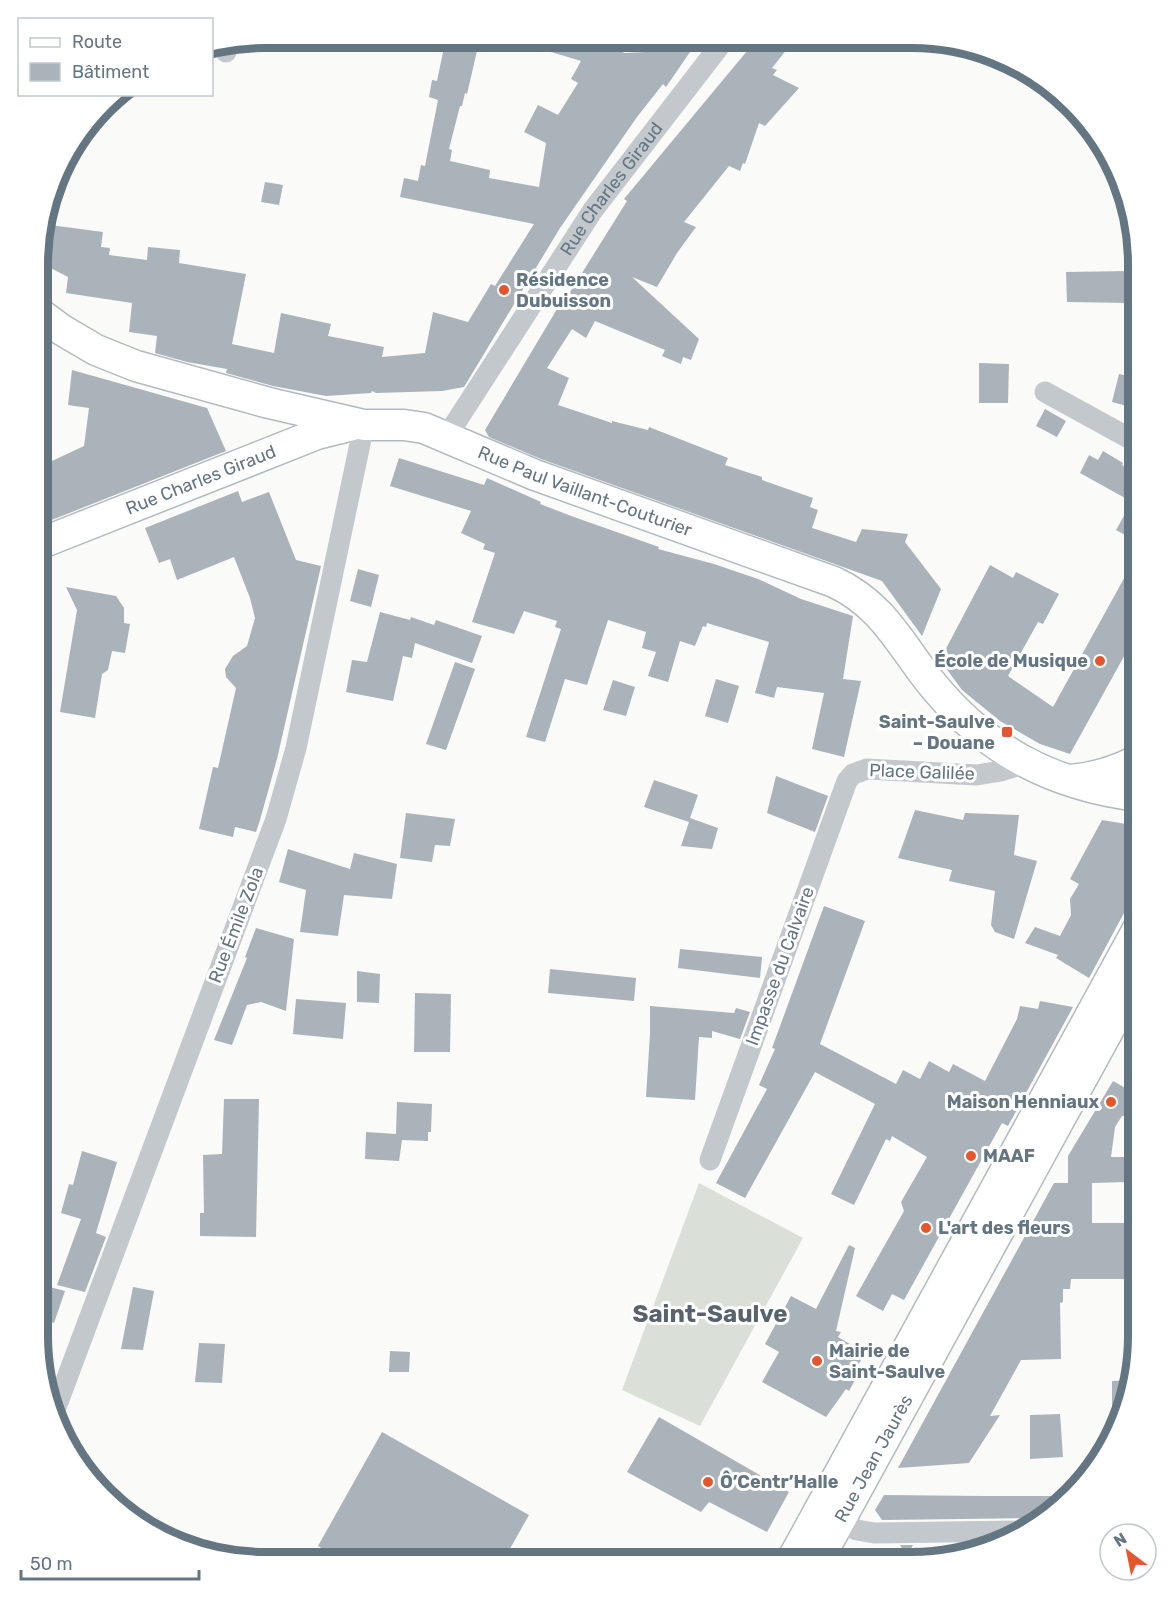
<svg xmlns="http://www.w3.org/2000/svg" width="1176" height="1600" font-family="Rubik,sans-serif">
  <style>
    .grass { fill: #dadfd7 }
    .building { fill: #aab3b9 }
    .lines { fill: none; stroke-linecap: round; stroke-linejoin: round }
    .secondary-casing { stroke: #b3babf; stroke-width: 33 }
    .street { stroke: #c3c8cc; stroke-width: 21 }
    .secondary { stroke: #fff; stroke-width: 30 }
    .poi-dot { fill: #e4572e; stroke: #fff; stroke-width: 2 }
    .labels { text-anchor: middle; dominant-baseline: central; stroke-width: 6; stroke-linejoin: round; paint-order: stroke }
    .street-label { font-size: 18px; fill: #657683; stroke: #fff }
    .poi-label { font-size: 18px; font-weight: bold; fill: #657683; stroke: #fff; text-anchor: start }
    .district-label { font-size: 24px; font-weight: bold; fill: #57646e; stroke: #fff }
    .rim { fill: none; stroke: #657683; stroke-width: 8 }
  </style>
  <rect width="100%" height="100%" fill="#fafaf8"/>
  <!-- grass -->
  <path class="grass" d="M699,1183L803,1238L700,1426L622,1390Z"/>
  <!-- building -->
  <path class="building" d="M446,38H480L467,94L465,93L462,106H460L449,149L452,150L450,161L490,170L489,178L539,187L546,143L524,132L538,105L558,115L578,83L571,79L581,61L521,43L522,38H581L625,53L645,52L654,39H699L666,87L663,84L637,117L560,228L464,387L442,391L376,393L372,391L371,393L326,396L273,386L226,373L227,369L187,362L155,353L157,336L129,332L132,303L66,293L68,277L39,262V234L43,222L50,225L103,232L101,247L110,248L109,255L147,260L148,247L180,250L179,263L246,274L232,344L274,353L281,313L331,324L328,336L384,347L382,357L425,353L433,312L468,322L491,284L495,286L534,224L400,197L404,178L418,181L421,165L425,166L438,100L429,97L432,80L437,81Z
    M757,39H795L772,68L777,70L773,75L799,88L765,126L759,123L745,164L743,163L740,171L729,166L684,222L696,227L677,253L657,287L632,277L699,339L691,360L683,357L681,364L662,356L665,350L595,321L586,338L572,329L547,368L569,378L558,405L612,423V421L648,430L649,427L728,458L725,465L762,477V480L813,498L810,507L818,510L812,528L856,542L862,529L908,534L905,542L941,589L922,636L882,581L541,459L489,437L485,430L560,304L562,305L627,201L624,199Z
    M265,182L283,185L279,205L261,202Z
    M1129,271V303L1067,302L1066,272Z
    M979,363L1009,364L1008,403H979Z
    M72,370L207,408L226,451L39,525V467L84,446L89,408L68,405Z
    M1119,374L1138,378V409L1112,402Z
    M1045,409L1066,421L1057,437L1036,426Z
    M1103,451L1123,463L1122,465L1138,474L1125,498L1080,473L1089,455L1098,460Z
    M399,458L484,485L487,478L541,502L540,504L574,517L659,547L658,549L714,564L758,579L801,599L853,616L843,679L861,681L844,757L812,749L824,693L777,687L774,698L755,693L769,642L707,623L706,627L703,626L695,646L680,641L668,682L648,676L656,652L642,648L646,632L608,620L587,685L565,679L545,742L526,737L561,629L555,627L557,621L524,611L514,634L472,622L495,553L483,549L485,544L461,533L471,511L390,486Z
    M238,491L242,502L269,492L296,560L321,566L277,759L260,820L256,832L235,827L233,837L199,829L213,767L218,768L236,688L226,677L225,669L233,656L247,646L255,618L250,598L234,557L177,580L170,559L159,563L145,528Z
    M1138,491V542L1116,530Z
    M1138,553V631L1070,754L1040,744L1000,721L962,690L940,660L990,565L1013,578L1016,572L1059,594L1043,624L1038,622L1008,676L1053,707Z
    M358,569L379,575L371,607L350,601Z
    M66,587L116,596L124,608V623L130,624L125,653L112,651L108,670L102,674L95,718L60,712L77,610Z
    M380,612L410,620L411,617L434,625L436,620L482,636L472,663L415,643L412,658L403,656L393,701L346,692L352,660L367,662Z
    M455,662L475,669L446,750L426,744Z
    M716,679L739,686L728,723L705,716Z
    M613,680L635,687L626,716L603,710Z
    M776,776L828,796L815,832L767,813Z
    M654,780L698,795L690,818L718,828L712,849L681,846L689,822L644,807Z
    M915,810L963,820L965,813L1019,815L1014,855L1037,861L1014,939L995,932L991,925L995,891L949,881L952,870L898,858Z
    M406,813L455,819L450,846L435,845L432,862L400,858Z
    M1102,820L1138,826V887L1089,978L1056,958L1058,955L1025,943L1035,927L1060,936L1071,915L1070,899L1079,884L1070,879Z
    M288,849L350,869L354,853L397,864L392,899L344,895L338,936L300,932L306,890L279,882Z
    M824,906L865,921L820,1044L896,1084L903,1070L920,1079L929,1061L949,1072L953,1064L985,1081L1017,1019L1020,1006L1038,1009L1040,1001L1073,1007L1008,1126L1002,1123L904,1300L892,1294L883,1311L856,1296L904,1211L901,1202L927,1157L892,1136L890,1141L886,1139L854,1205L831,1194L875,1104L815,1072L745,1198L716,1183L767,1089L759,1085L775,1049L772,1048Z
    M256,928L294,939L286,1011L261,1002L247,1005L232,1045L214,1040L247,958L245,957Z
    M680,949L762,957L760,978L678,968Z
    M550,969L636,978L634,1001L548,993Z
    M357,971L380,974L379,1003L357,1002Z
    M415,993L451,994L450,1052H414Z
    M296,999L346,1003L343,1039L293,1034Z
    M650,1006L734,1013L736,1008L750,1012L740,1039L712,1031V1038L699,1037L695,1100L646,1097L650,1034Z
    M1113,1081L1138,1095V1115L1122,1116L1115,1127L1111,1157H1128V1182L1092,1183V1223H1138V1246H1131V1279H1071L1070,1289H1063V1302L1060,1303L1061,1359L1021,1360L990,1416L1000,1415L969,1463L898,1468L1054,1183H1068V1156Z
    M224,1099H259L256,1237L200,1236V1213H204L203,1155L222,1154Z
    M397,1102L432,1104L431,1132H428V1141L402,1140L399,1161L365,1159L366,1132L396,1134Z
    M82,1151L117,1162L96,1233L106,1237L85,1292L57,1285L81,1219L61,1213L69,1184L73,1185Z
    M849,1245L855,1248L836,1331L841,1332L838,1337L865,1353L856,1369L860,1371L849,1391L846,1389L826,1417L762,1382L779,1352L765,1344L791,1296L816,1309Z
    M38,1284L65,1291L54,1323L38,1317Z
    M133,1287L154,1291L143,1350L121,1349Z
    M199,1343L225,1344L222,1383L195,1382Z
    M390,1351L410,1352L409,1372H389Z
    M1132,1380L1126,1409L1113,1435H1112V1381Z
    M1060,1414L1063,1457L1030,1459V1415Z
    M659,1417L789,1492L767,1532L709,1502L701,1512L627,1472Z
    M382,1432L529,1515L503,1561H344L318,1546Z
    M884,1495L983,1496H1070L1062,1506L1044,1518L882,1520L875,1510Z
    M900,1545H913L907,1556Z"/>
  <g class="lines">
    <!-- secondary casing -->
    <g class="secondary-casing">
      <g id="secondary">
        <path id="s2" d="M39,313L62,330L96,350L136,366L269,403L364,425H404L424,428L535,475L834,582C881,604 898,640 928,679C983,749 1051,785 1138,796"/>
        <path id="s3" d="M39,544L317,434L353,425"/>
        <path d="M1070,780C1094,778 1117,771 1138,760"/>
        <path d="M791,1562L1138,929"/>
        <path id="s4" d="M817,1562L1138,976"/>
      </g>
    </g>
    <!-- street -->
    <g class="street">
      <path d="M226,52V44"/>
      <path d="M1045,392L1138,443"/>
      <path id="s1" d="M447,436L593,210L725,39"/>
      <path d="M710,1160L847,781L853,774L867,769L977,775L1001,771L1026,763"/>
      <path d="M55,1410L276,819L296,748L364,425"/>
      <path d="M827,1517L857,1530L874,1533L1024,1531"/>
    </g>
    <!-- secondary -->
    <use href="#secondary" class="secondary"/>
  </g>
  <!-- markers -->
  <g class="poi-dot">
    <circle cx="504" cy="290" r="6"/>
    <circle cx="1100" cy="661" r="6"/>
    <rect x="1001" y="726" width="12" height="12" rx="3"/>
    <circle cx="1111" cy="1102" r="6"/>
    <circle cx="971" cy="1156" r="6"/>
    <circle cx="926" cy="1228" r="6"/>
    <circle cx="817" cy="1361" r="6"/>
    <circle cx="708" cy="1482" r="6"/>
  </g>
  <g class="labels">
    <!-- street labels -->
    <g class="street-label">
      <text stroke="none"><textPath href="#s1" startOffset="297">Rue Charles Giraud</textPath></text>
      <text stroke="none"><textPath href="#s3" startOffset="174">Rue Charles Giraud</textPath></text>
      <text stroke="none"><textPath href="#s2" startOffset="580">Rue Paul Vaillant-Couturier</textPath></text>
      <text transform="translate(922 772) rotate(2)">Place Galilée</text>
      <text transform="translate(236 925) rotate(-69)">Rue Émile Zola</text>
      <text transform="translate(780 966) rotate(-70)">Impasse du Calvaire</text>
      <text stroke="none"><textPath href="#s4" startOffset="118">Rue Jean Jaurès</textPath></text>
    </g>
    <!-- poi labels -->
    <g class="poi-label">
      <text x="516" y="280">Résidence<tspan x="516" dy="21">Dubuisson</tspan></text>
      <text x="1088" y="661" text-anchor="end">École de Musique</text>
      <text x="995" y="722" text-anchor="end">Saint-Saulve<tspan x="995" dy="21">– Douane</tspan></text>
      <text x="1099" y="1102" text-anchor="end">Maison Henniaux</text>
      <text x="983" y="1156">MAAF</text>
      <text x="938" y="1228">L'art des fleurs</text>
      <text x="829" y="1351">Mairie de<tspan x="829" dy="21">Saint-Saulve</tspan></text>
      <text x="720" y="1482">Ô’Centr’Halle</text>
    </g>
    <!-- district labels -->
    <g class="district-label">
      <text x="710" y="1314">Saint-Saulve</text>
    </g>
  </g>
  <!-- crop -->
  <path d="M0 0H1176V1600H0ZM264 48H912A216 216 0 0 1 1128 264V1336A216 216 0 0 1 912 1552H264A216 216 0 0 1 48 1336V264A216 216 0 0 1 264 48Z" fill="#fff" fill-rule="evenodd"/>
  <path class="rim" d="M264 48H912A216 216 0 0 1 1128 264V1336A216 216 0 0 1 912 1552H264A216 216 0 0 1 48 1336V264A216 216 0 0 1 264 48Z"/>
  <!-- legend -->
  <rect x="18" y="18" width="195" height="78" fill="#ffffff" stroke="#c1c8cd" stroke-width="1.5"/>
  <rect x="30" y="38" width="30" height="9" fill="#ffffff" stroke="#c1c8cd" stroke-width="1.5"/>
  <text x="72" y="48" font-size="18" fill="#657683">Route</text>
  <rect x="30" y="63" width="30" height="18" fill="#aab3b9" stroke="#c1c8cd" stroke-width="1.5"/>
  <text x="72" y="78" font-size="18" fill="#657683">Bâtiment</text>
  <!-- north arrow -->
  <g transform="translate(1128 1552) rotate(328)"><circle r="28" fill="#ffffff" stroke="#c1c8cd" stroke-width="1.5"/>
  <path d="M0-4.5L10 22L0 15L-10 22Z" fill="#e4572e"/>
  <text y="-9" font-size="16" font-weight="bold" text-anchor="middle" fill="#657683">N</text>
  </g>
  <!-- scale -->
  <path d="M21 1570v9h178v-9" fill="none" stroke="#657683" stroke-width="3"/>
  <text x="30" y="1570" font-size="18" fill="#657683" stroke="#ffffff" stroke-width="4.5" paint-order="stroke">50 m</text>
</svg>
